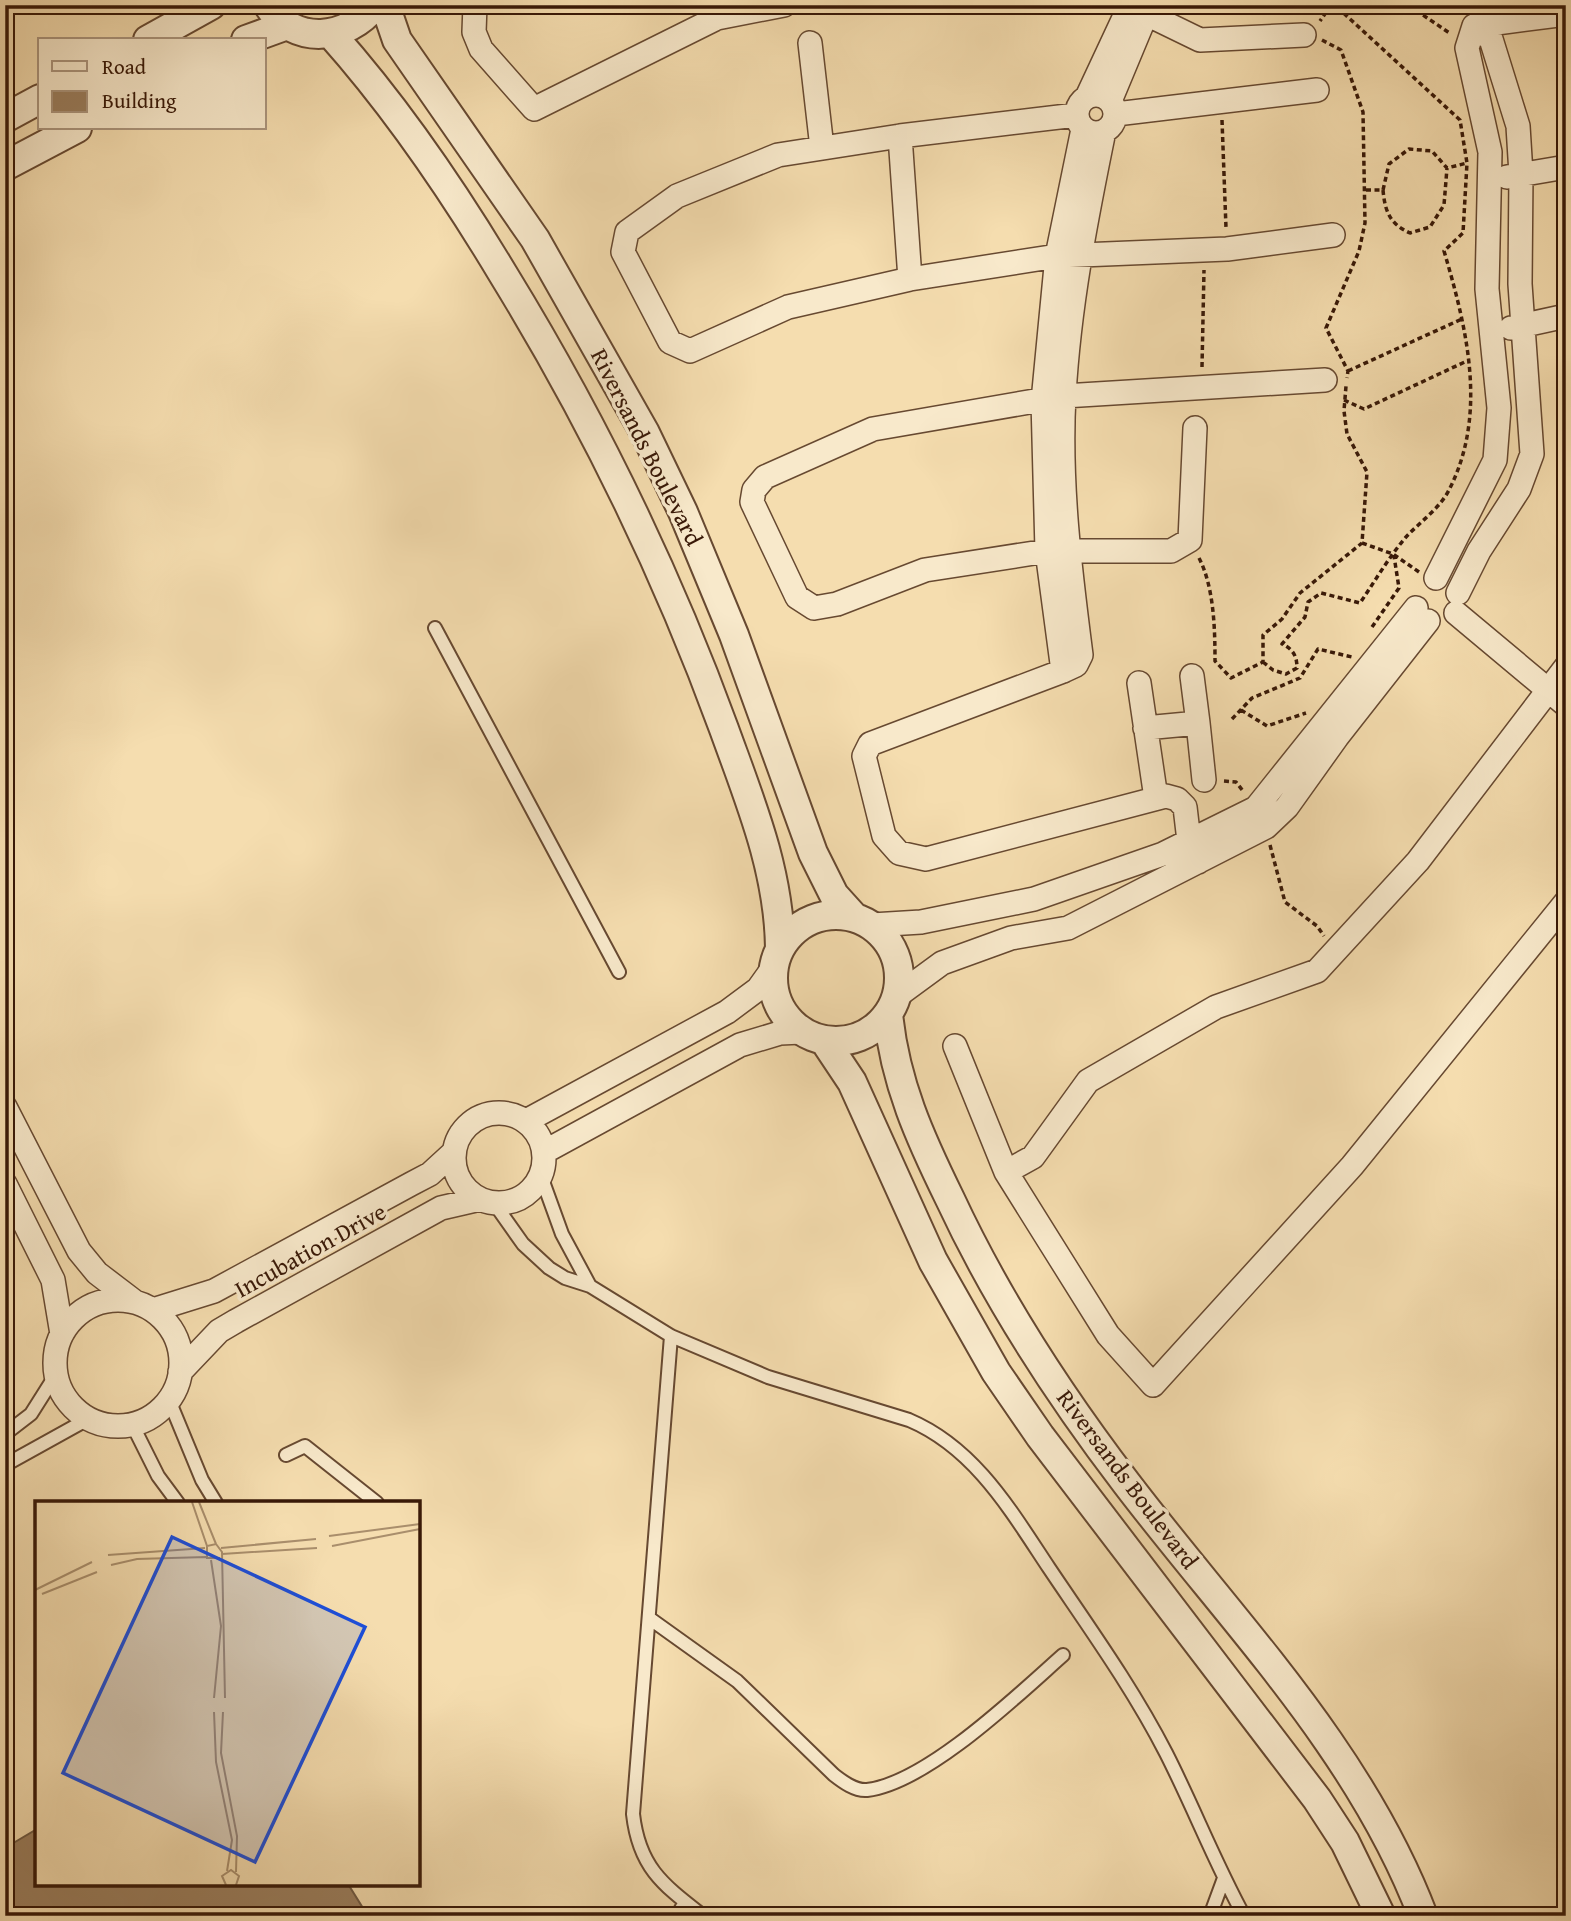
<svg xmlns="http://www.w3.org/2000/svg" width="1571" height="1921" font-family="'Gentium Book Plus',serif">
  <style>
    .building { fill: #9a7e5e; stroke: #6c5842; stroke-width: 2 }
    .lines { fill: none; stroke-linecap: round; stroke-linejoin: round }
    .service-casing { stroke: #674931; stroke-width: 16 }
    .minor-casing { stroke: #674931; stroke-width: 26 }
    .tertiary-casing { stroke: #674931; stroke-width: 32 }
    .path { stroke: #381807; stroke-width: 3.5; stroke-dasharray: 5 3.5; stroke-linecap: butt }
    .service { stroke: #f8e9cb; stroke-width: 12 }
    .minor { stroke: #f8e9cb; stroke-width: 23 }
    .tertiary { stroke: #f8e9cb; stroke-width: 28 }
    .labels { text-anchor: middle; dominant-baseline: central; stroke-width: 7; stroke-linejoin: round; paint-order: stroke }
    .street-label { font-size: 24px; fill: #381807; stroke: #f8e9cb }
    .inset-road { fill: none; stroke: #a98e6c; stroke-width: 2 }
    .view { fill: #1d4ed8; fill-opacity: 0.15; stroke: #1d4ed8; stroke-width: 3.5 }
    .inset-edge { fill: none; stroke: #381807; stroke-width: 3.5 }
  </style>
  <rect width="100%" height="100%" fill="#f5ddaf"/>
  <filter id="stains"><feTurbulence type="fractalNoise" baseFrequency=".00286" numOctaves="4"/><feColorMatrix values="0 0 0 0 .2 0 0 0 0 .09 0 0 0 0 .02 0 0 0 .5 -.17"/></filter>
  <radialGradient id="worn" r=".72"><stop offset=".6" stop-color="#630" stop-opacity="0"/><stop offset="1" stop-color="#630" stop-opacity=".3"/></radialGradient>
  <!-- building -->
  <path class="building" d="M37,1829V1884H348L366,1913L361,1916H5V1848Z"/>
  <g class="lines">
    <!-- service casing -->
    <g class="service-casing">
      <path id="service" d="M435,628L619,972
        M541,1176L562,1234L590,1286
        M494,1203L523,1244L549,1268L565,1278L590,1286L671,1336L768,1377L909,1420C975,1448 1011,1511 1049,1568C1090,1629 1132,1687 1166,1753C1193,1806 1215,1863 1244,1916
        M671,1336L633,1814C639,1867 662,1884 703,1916
        M169,1400L202,1480L216,1503
        M132,1424L158,1476L178,1503
        M5,1434L31,1414L55,1376
        M286,1455L305,1446L377,1503
        M5,1465L88,1419
        M649,1618L737,1681L834,1775C843,1782 855,1791 867,1790C927,1783 1019,1694 1063,1655
        M677,1916L685,1902
        M1210,1916L1224,1878"/>
    </g>
    <!-- minor casing -->
    <g class="minor-casing">
      <path id="minor" d="M475,5L474,32L481,49L534,109L717,18L784,5
        M1128,5L1200,40L1304,35
        M1474,26L1566,14
        M810,43L822,148
        M1077 114a19 19 0 1 1 38 0a19 19 0 1 1-38 0Z
        M1087,97L1130,5
        M1110,101L1150,5
        M1116,114L1317,90
        M1076,115L900,136L778,155L677,196L627,232L623,252L670,342L690,351L788,307L910,279L1057,256L1227,249L1333,235
        M1104,131C1086,219 1069,306 1064,395C1059,481 1070,570 1081,655L1076,665L1063,671L870,744L864,756L884,836L899,853L926,859L1166,796L1177,799L1185,807L1189,841L1198,862
        M900,136L910,279
        M1507,177L1566,167
        M1511,328L1566,316
        M1195,428L1190,540L1171,551H1047L925,570L837,604L814,608L797,597L752,502L754,490L765,477L873,429L1064,396L1325,380
        M1436,578L1495,460L1499,408L1487,289L1490,152L1467,48L1474,26
        M1458,593L1479,551L1519,489L1532,454L1520,284L1521,174L1518,126L1491,39L1474,26
        M1456,613L1566,705
        M1566,667L1418,861L1317,971L1216,1007L1088,1081L1033,1157L1006,1172L1108,1335L1153,1385L1352,1166L1566,902
        M1063,671L1047,551L1043,401L1057,256L1083,129
        M1139,683L1156,798
        M1198,723L1204,780
        M1145,728L1198,723L1192,676
        M872,925L921,922L1034,899L1163,854L1256,808L1416,608
        M897,996L942,963L1011,938L1068,928L1266,827L1287,807L1337,737L1428,621
        M955,1046L1006,1172
        M5,1107L79,1251L97,1273L135,1302
        M454 1158a45 45 0 1 1 90 0a45 45 0 1 1-90 0Z
        M526,1121L727,1012L758,989L773,968
        M544,1152L740,1045L780,1033L802,1032
        M5,1184L53,1280L62,1334
        M55 1363a63 63 0 1 1 126 0a63 63 0 1 1-126 0Z
        M153,1310L214,1291L411,1184L430,1174L454,1152
        M180,1372L219,1331L236,1321L441,1208L480,1199"/>
    </g>
    <!-- tertiary casing -->
    <g class="tertiary-casing">
      <path id="tertiary" d="M268,5C294,46 347,41 375,5
        M385,5L397,40L535,239L645,433L683,512L734,635L813,853L834,895L853,916
        M331,34C397,108 452,189 503,274C592,419 666,570 724,729C750,801 779,870 780,948
        M148,40L211,5
        M246,40L287,25
        M5,118L40,99
        M5,166L77,128
        M773 978a63 63 0 1 1 126 0a63 63 0 1 1-126 0Z
        M888,1014C895,1083 920,1138 950,1199C997,1300 1059,1395 1127,1484C1233,1623 1360,1750 1423,1916
        M824,1040L852,1082L933,1261L996,1372L1040,1436L1317,1799L1345,1842L1381,1916"/>
    </g>
    <!-- path -->
    <path class="path" d="M1340,8L1414,9L1451,34
      M1322,40L1341,50L1363,112L1365,223L1359,251L1326,328L1348,371L1347,378
      M1222,120L1226,228
      M1366,190H1383L1389,164L1409,149L1432,151L1447,168L1467,163
      M1383,190C1385,212 1390,224 1410,233L1430,227L1444,205L1447,168
      M1202,367L1204,270
      M1348,371L1464,318
      M1344,400L1364,409L1469,360
      M1362,543L1393,554L1419,572
      M1199,558C1214,587 1215,629 1215,661L1231,678L1263,662V635L1282,619L1300,593L1362,543L1367,472L1347,434L1344,411L1346,386
      M1372,627L1399,588L1394,556
      M1263,662L1273,670L1286,674L1297,668C1297,656 1293,649 1282,644L1305,617L1308,602L1321,593L1360,603C1375,581 1389,557 1406,537C1420,522 1440,508 1449,490C1488,414 1467,329 1444,251L1463,233L1467,163L1460,120L1338,8L1327,11L1320,21
      M1241,710L1267,726L1306,713
      M1232,719L1252,698L1300,678L1318,649L1352,657
      M1224,781L1236,782L1243,791
      M1270,845L1285,902L1317,926L1324,936"/>
    <!-- service -->
    <use href="#service" class="service"/>
    <!-- minor -->
    <use href="#minor" class="minor"/>
    <!-- tertiary -->
    <use href="#tertiary" class="tertiary"/>
  </g>
  <g class="labels">
    <!-- street labels -->
    <g class="street-label">
      <text transform="translate(647 447) rotate(63)">Riversands Boulevard</text>
      <text transform="translate(310 1250) rotate(-29)">Incubation Drive</text>
      <text transform="translate(1128 1479) rotate(53)">Riversands Boulevard</text>
    </g>
  </g>
  <!-- overview -->
  <g transform="translate(35 1501)">
    <rect width="385" height="385" fill="#f5ddaf"/>
    <path class="inset-road" d="M157,1L172,45M164,1L181,43M294,35L385,23M297,45L385,28M186,47L281,38M187,53L282,47M73,54L170,47M185,57H172V45L181,43L187,51L190,197M176,59L186,125L179,197M76,64L102,58L171,56M0,89L57,61M7,93L62,71M179,211L181,261L197,339L192,370M188,211L186,252L202,335L201,371M191,384L187,375L196,369L204,375L201,384"/>
    <path class="view" d="M137,36L330,126L220,361L28,272Z"/>
    <rect width="385" height="385" class="inset-edge"/>
  </g>
  <!-- margin -->
  <rect width="1571" height="1921" fill="none" stroke="#f5ddaf" stroke-width="28"/>
  <rect x="7" y="7" width="1557" height="1907" fill="none" stroke="#381807" stroke-width="3.5"/>
  <rect x="14" y="14" width="1543" height="1893" fill="none" stroke="#381807" stroke-width="2"/>
  <!-- legend -->
  <rect x="38" y="38" width="228" height="91" fill="#f8e9cb" stroke="#ab957d" stroke-width="2"/>
  <rect x="52" y="61" width="35" height="10" fill="#f8e9cb" stroke="#ab957d" stroke-width="2"/>
  <text x="102" y="74" font-size="21" fill="#381807">Road</text>
  <rect x="52" y="91" width="35" height="21" fill="#9a7e5e" stroke="#ab957d" stroke-width="2"/>
  <text x="102" y="108" font-size="21" fill="#381807">Building</text>
  <rect width="100%" height="100%" filter="url(#stains)"/>
  <rect width="100%" height="100%" fill="url(#worn)"/>
</svg>
